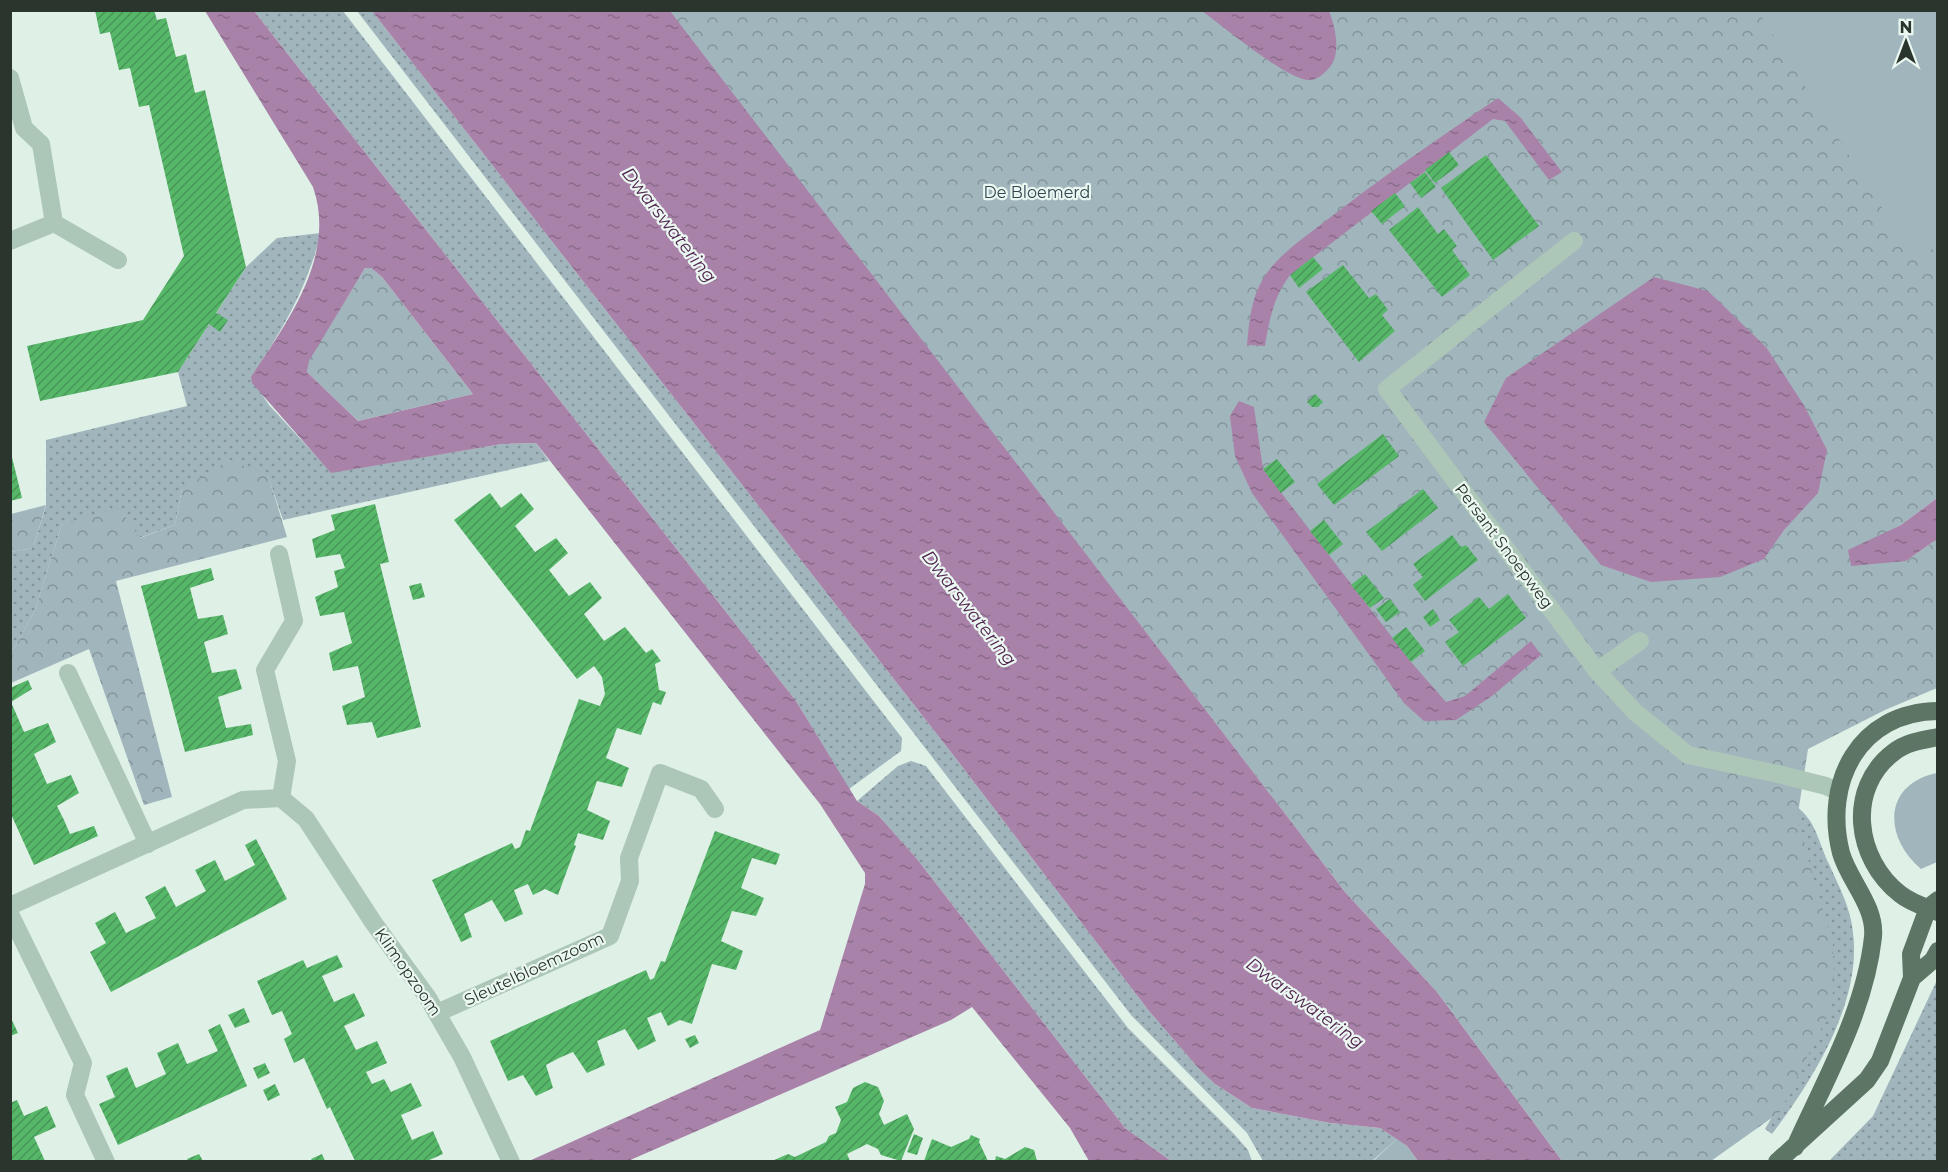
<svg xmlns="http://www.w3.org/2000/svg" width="1948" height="1172" font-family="Montserrat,sans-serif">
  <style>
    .grass { fill: url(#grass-dots) }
    .forest { fill: url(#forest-crowns) }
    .garden { fill: #a1b5bd }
    .water { fill: url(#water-ripples); fill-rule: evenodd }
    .building { fill: url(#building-hatch) }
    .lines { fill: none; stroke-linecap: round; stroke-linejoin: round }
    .minor { stroke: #acc6b7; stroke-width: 18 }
    .major { stroke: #5d7564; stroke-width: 18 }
    .labels { text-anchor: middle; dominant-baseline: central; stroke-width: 4.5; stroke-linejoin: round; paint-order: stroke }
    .park-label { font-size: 16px; fill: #314651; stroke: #ebf8f1 }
    .street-label { font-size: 16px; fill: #2a352d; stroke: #ebf8f1 }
    .water-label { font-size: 18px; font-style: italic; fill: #522551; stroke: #ebf8f1 }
  </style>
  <defs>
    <pattern id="grass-dots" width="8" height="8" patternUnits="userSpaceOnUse" patternTransform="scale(1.5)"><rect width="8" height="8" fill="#a1b5bd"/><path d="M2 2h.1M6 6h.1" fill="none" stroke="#83949a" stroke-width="1.8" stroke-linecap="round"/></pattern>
    <pattern id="forest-crowns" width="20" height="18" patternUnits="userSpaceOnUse" patternTransform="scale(1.5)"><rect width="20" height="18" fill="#a1b5bd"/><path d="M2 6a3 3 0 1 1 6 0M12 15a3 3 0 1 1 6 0" fill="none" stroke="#83949a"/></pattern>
    <pattern id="water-ripples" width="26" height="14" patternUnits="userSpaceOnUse" patternTransform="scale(1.5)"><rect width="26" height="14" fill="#a982a9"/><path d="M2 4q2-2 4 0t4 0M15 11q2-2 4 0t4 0" fill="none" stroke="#8a6b8a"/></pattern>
    <pattern id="building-hatch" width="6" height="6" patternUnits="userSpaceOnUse" patternTransform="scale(1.5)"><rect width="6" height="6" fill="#56b769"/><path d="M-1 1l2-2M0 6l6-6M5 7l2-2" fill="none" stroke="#479657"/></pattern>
  </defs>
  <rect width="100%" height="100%" fill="#dff0e7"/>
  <!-- grass -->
  <path class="grass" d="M254,11H343L902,738L901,751L849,789L796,701Z
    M357,11H372L957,760L1149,1011L1200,1070L1215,1084L1252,1108L1330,1123L1380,1128L1397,1139L1372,1161H1263L1247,1133L1131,1015Z
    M321,233C306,291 283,328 251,378L269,405L331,472L502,444L536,443L549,461L283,520L268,476L182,489L175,525L139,538L62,524L35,610L15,647L11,650V552L33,548L46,506V440L187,406L178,372L246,267L277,238Z
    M911,761L926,766L1128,1028L1234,1134L1248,1150L1252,1161H1171L1125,1128L917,859L879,816L857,801L898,766Z
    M1796,806C1817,822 1818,842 1829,864C1839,887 1851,908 1853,933C1862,1003 1812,1081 1772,1134L1765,1129L1790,1086L1782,850Z
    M1937,980V1161H1829L1873,1116Z"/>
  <!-- forest -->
  <path class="forest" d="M669,11H1937V498L1901,525L1849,551L1906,561L1937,539V688L1885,710L1808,749L1797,820L1833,945L1834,987L1828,1015L1780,1112L1711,1161H1562L1437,992L1345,892Z
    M365,268H371L382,277L473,394L358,421L307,372L308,361Z
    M229,460L268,475L287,537L116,581L172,797L144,805L89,649L11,683V650L15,647L35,610L62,524L119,508L140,538L175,525L182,489Z
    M46,505L33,548L11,552V514Z"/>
  <!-- garden -->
  <path class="garden" d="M1758,11H1937V246L1915,260Z
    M1937,773V862L1921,869C1883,837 1883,784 1937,773Z
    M1397,1139L1407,1146L1418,1161L1372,1162Z"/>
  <!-- water -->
  <path class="water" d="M205,11H254L796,701L857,801L879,816L917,859L1125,1128L1171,1161H1089L1070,1128L972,1007L951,1020L628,1161H529L820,1030L865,884V873L820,804L536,443L502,444L331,473L252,383L251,377C287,322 337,256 313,187ZM365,268H371L382,277L473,394L358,421L307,372L309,361Z
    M372,11H670L1345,892L1437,992L1562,1161H1418L1407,1146L1380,1128L1330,1123L1252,1108L1215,1084L1200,1070L1149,1011L957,760Z
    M1202,11H1329C1335,26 1342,54 1329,68C1324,73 1318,80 1310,80C1288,81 1223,26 1202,11Z
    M1498,98L1520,117L1562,172L1549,180L1505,121L1493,119L1290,275C1274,296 1269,320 1265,346L1247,345C1249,323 1251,298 1263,279C1277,256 1302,239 1323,223C1379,179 1439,138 1498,98Z
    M1654,277L1708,291L1766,347L1805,407L1827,450L1818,493L1784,530L1764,559L1720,577L1651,582L1601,565L1484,422L1506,378Z
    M1239,401L1254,407L1263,469L1411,662L1446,702L1465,696L1531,641L1541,655L1492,696L1456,720L1424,721L1404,703L1252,493L1235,456L1230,416Z
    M1937,498V539L1906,561L1851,566L1848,550L1901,525Z"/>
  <!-- building -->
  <path class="building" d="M95,10H154L157,20L166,18L176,57L186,54L195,93L205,90L246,267L216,313L228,320L220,332L209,324L178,372L40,401L27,346L143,320L184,256L149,105L139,107L130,68L119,70L110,32L100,34Z
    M1449,152L1459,165L1435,183L1425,170Z
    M1486,155L1539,226L1493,260L1441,188Z
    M1425,172L1436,187L1421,198L1410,183Z
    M1395,193L1405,206L1382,224L1371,211Z
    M1418,207L1438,234L1444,229L1457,246L1452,250L1470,275L1442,297L1389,230Z
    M1313,257L1323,269L1299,288L1290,275Z
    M1343,265L1369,298L1376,294L1388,310L1382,315L1395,331L1359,362L1306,292Z
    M1315,394L1323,402L1318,407H1312L1307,402Z
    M1383,434L1399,456L1334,505L1317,484Z
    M10,449L22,498L10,501Z
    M1277,459L1295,482L1281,493L1263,469Z
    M1423,489L1438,508L1382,551L1366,532Z
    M490,493L501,508L521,493L534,509L515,526L535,552L556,538L568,553L549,570L569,596L590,582L602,598L584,614L604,641L625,627L646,653L652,649L661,661L655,664L659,690L666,692L661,705L653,702L641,735L617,728L606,758L629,768L627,773L622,787L597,781L587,810L610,821L603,840L578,833L574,845L576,846L558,895L545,889L533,895L528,884L514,890L523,914L505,922L492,900L464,914L472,937L461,942L432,880L512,843L515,849L520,847L526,830L530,831L579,699L600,706L605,694L602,677L594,666L577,679L454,520Z
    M375,504L389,562L380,564L421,727L377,738L372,722L347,725L342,706L365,697L358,666L333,671L329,653L352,643L348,628L344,612L320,616L315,597L338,587L334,571L345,568L340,554L316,558L312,539L335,530L331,515Z
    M1324,520L1343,544L1329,555L1310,531Z
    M1452,535L1461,547L1466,545L1478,560L1425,601L1413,585L1423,577L1413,564Z
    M211,568L214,580L190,588L198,619L223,615L228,634L204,642L212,673L236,669L242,689L218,697L226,728L251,724L253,735L185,752L141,586Z
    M1365,574L1384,598L1370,608L1351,585Z
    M421,583L425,597L413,600L409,586Z
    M1508,594L1526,618L1463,666L1445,642L1459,632L1449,620L1479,597L1489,609Z
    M1390,599L1400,612L1386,622L1376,609Z
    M1433,609L1440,620L1430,627L1423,617Z
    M1406,627L1425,651L1411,662L1392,638Z
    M28,680L32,689L11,702L24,732L48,723L56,742L34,754L47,784L71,775L79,793L57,806L64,820L70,834L94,826L98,836L34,865L10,812V688Z
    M715,831L780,854L776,865L752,858L741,888L764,898L756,916L732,911L721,941L743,951L736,970L712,964L692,1024L680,1020L668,1026L661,1012L647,1018L656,1041L638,1050L625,1029L597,1041L605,1065L587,1073L573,1052L559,1058L546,1065L553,1088L536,1096L523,1075L508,1081L490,1041L646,970L650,980L654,978L661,961L665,962Z
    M256,839L287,899L111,992L90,952L106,943L95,923L115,912L126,933L156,918L145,897L165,886L176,907L206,891L195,870L215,860L225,881L255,865L245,845Z
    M337,955L343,967L322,976L334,1002L354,993L359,1003L365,1016L344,1026L356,1050L377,1041L387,1063L366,1072L372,1084L384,1079L391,1092L411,1083L422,1106L401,1115L412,1140L433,1131L443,1154L427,1161H355L330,1107L327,1109L304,1058L294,1063L284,1039L292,1034L282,1011L272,1015L257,981L303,960L307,968Z
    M244,1008L250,1022L235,1028L228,1015Z
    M10,1016L18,1033L10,1036Z
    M220,1024L247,1086L118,1145L99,1104L115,1097L106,1076L127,1067L136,1088L166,1074L157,1053L178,1043L187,1064L218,1051L208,1030Z
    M695,1035L699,1043L690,1048L685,1039Z
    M265,1063L270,1073L258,1079L253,1068Z
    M865,1082L878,1087L884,1101L879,1114L884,1125L907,1114L914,1129L901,1161L881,1155L878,1149L867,1144L847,1154L850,1161H772L788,1154L795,1157L826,1142L829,1136L836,1133L841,1120L835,1107L847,1102L853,1088Z
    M275,1084L280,1095L268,1101L263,1090Z
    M17,1100L24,1116L47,1106L56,1127L34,1137L45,1161H10V1103Z
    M914,1134L923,1138L917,1155L907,1152Z
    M971,1135L980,1139L979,1142L988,1161H924L932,1139L951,1147L969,1139Z
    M1025,1147L1034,1150L1037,1161H995L996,1156L1005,1159Z
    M199,1154L203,1161H188L187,1159Z
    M322,1154L325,1161H312L311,1159Z"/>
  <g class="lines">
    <!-- minor -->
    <path class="minor" d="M10,78L24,128L41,144L54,223L10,241
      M54,223L118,260
      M1574,241L1387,389L1597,671L1635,712L1688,755L1778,774L1826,786L1838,792
      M279,554L294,621L265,670L287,761L281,798
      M1597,671L1640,641
      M68,673L148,844
      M10,906L243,800L281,798L306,819L373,922L428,998L462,1057L511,1162
      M10,914L83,1063L75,1095L106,1162
      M437,1013L610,936L630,881L629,858L660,773L701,789L715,809"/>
    <!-- major -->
    <path class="major" d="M1938,737C1923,740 1907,742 1894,752C1846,788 1855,859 1900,894C1911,903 1925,907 1938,912
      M1912,978L1933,960L1938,951
      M1795,1147C1825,1080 1865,1011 1873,937C1876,906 1849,881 1841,853C1823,782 1859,712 1938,711
      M1777,1162L1867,1080L1880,1061L1912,978L1911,954L1928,908L1938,900"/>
  </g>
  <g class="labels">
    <!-- park labels -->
    <g class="park-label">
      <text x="1037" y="192">De Bloemerd</text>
    </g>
    <!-- street labels -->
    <g class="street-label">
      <text transform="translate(1504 546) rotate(53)">Persant Snoepweg</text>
      <text transform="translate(534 969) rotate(-25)">Sleutelbloemzoom</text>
      <text transform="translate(408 972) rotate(55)">Klimopzoom</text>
    </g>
    <!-- water labels -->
    <g class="water-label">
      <text transform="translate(669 225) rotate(52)">Dwarswatering</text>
      <text transform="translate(969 608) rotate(52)">Dwarswatering</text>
      <text transform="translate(1305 1003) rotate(36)">Dwarswatering</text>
    </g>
  </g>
  <!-- border -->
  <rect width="1948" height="1172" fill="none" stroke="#2a352d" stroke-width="24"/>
  <!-- north arrow -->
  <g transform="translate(1906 42)" stroke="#ebf8f1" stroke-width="4.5" paint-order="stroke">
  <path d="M0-4.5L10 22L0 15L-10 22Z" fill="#2a352d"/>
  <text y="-9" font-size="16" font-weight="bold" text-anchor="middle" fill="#2a352d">N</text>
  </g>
</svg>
